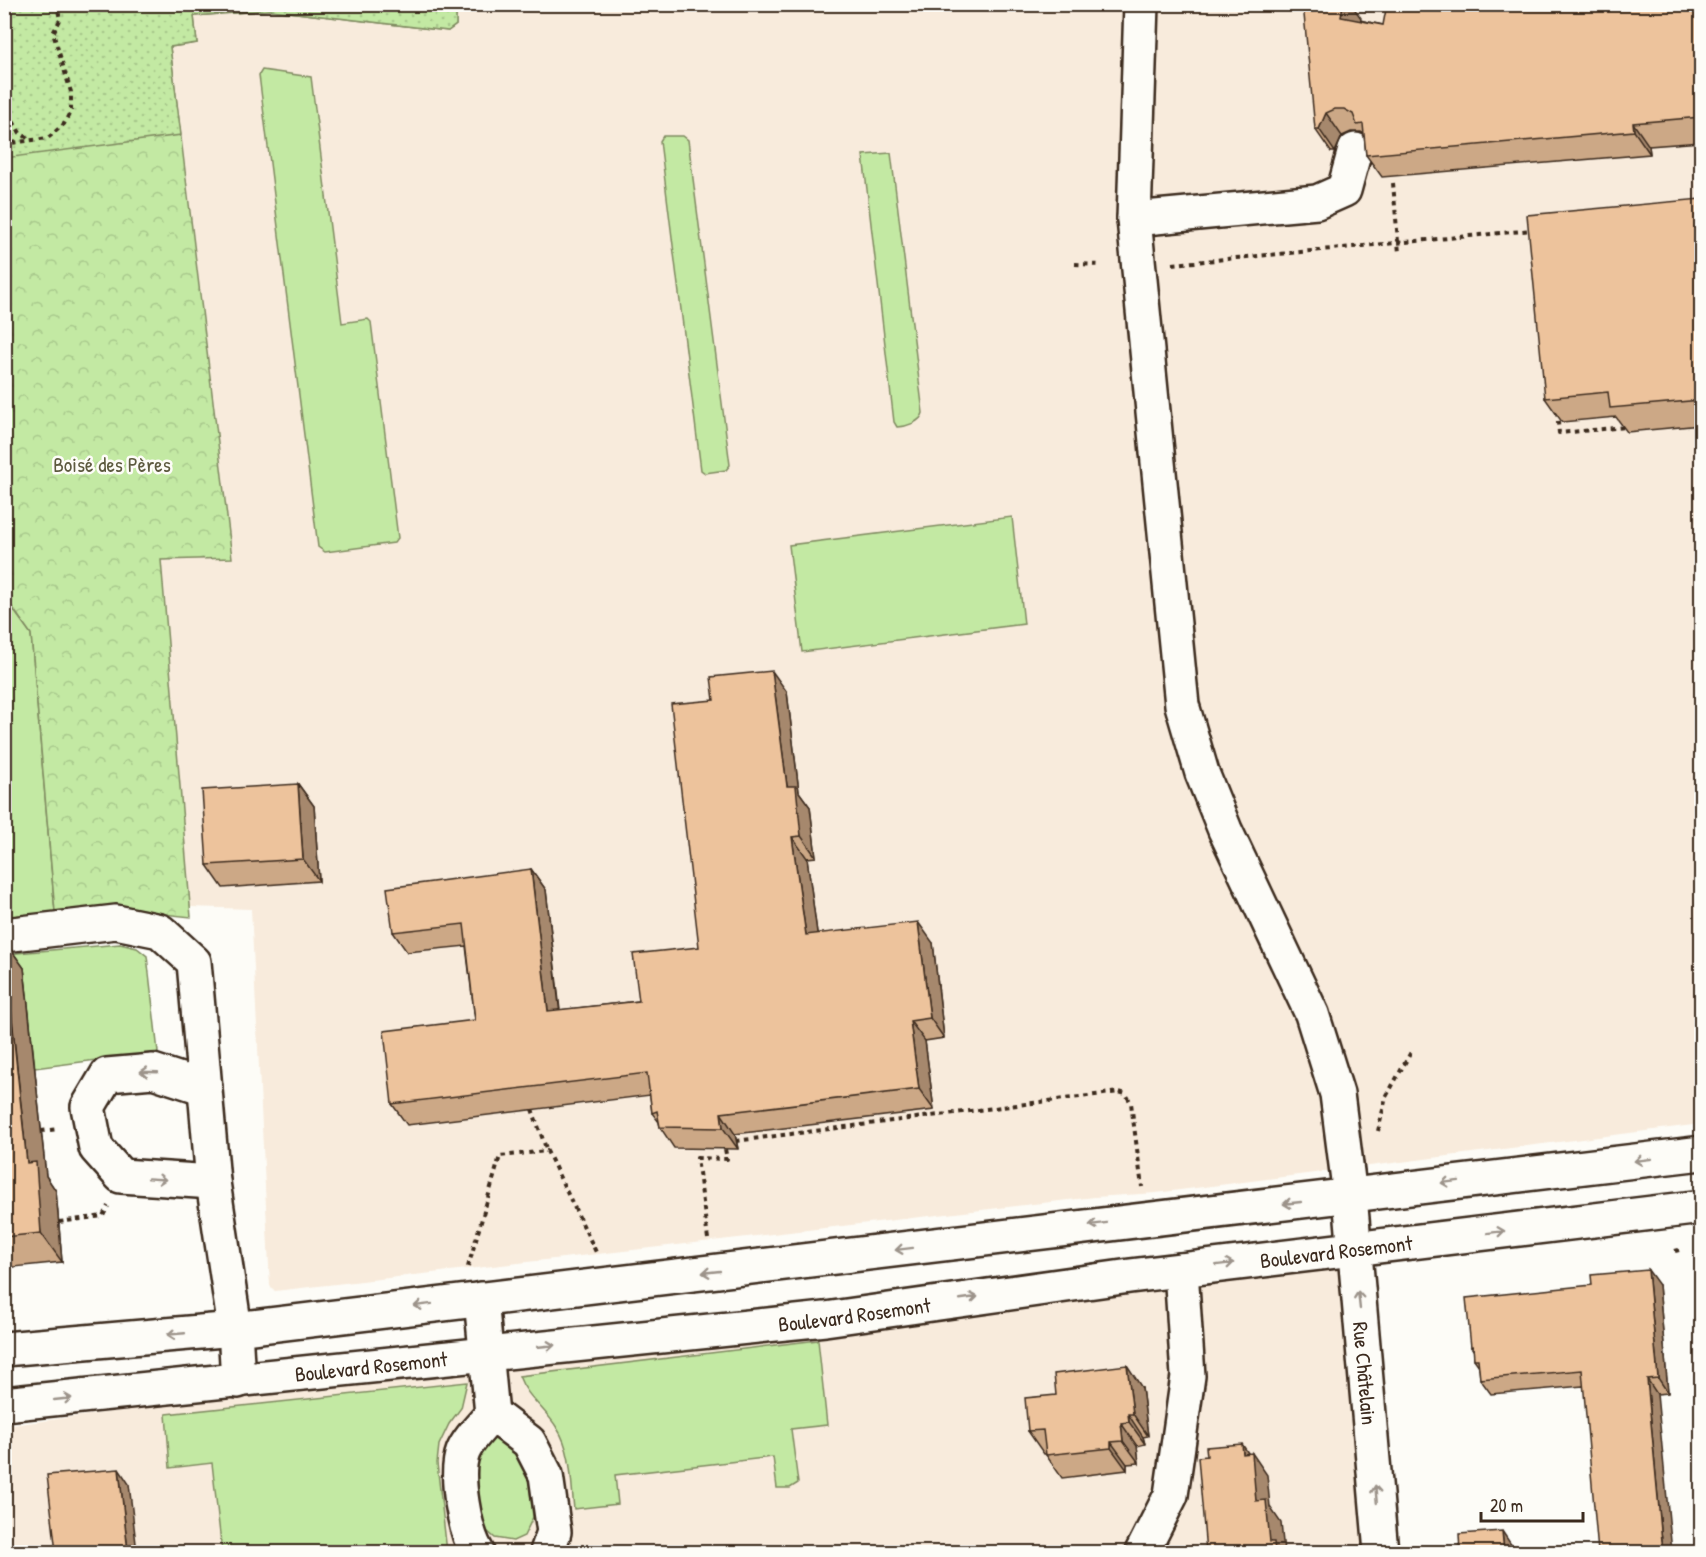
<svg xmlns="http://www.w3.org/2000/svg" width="1706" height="1557" font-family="'Patrick Hand',sans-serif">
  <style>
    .built { fill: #f8ebdc }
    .green { fill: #c3e9a3; stroke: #7f8a60; stroke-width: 1.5 }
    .forest { fill: url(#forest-crowns); stroke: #7f8a60; stroke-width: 1.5 }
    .park { fill: url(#park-dots); stroke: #7f8a60; stroke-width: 1.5 }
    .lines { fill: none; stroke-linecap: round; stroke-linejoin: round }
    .minor-casing { stroke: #3b2a1e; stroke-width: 38 }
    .major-casing { stroke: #3b2a1e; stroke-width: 38 }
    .path { stroke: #3b2a1e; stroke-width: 4; stroke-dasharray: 4.5 4.5; stroke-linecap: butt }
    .minor { stroke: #fdfcf7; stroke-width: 33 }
    .major { stroke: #fdfcf7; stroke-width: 33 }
    .wall { fill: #cca886; stroke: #3b2a1e; stroke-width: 1.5 }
    .shaded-wall { fill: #a6886d; stroke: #3b2a1e; stroke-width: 1.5 }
    .building { fill: #edc39c; stroke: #3b2a1e; stroke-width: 1.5 }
    .oneway { stroke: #9c938a }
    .labels { text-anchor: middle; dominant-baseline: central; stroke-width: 5; stroke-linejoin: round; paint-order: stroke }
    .park-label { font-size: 21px; fill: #5d5a3f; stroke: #fdfcf7 }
    .street-label { font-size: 21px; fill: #3b2a1e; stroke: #fdfcf7 }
  </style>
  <defs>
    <pattern id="forest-crowns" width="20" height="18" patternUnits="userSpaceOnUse" patternTransform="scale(1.5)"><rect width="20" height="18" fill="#c3e9a3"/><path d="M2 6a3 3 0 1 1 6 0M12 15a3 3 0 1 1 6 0" fill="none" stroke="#a8c88c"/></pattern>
    <pattern id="park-dots" width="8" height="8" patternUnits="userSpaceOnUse" patternTransform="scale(1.5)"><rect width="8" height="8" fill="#c3e9a3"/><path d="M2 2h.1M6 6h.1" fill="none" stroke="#a8c88c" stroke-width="1.8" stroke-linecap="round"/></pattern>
  </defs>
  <rect width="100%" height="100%" fill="#fdfcf7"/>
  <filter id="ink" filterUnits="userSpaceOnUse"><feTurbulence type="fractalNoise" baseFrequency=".0167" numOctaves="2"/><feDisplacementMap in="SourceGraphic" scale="12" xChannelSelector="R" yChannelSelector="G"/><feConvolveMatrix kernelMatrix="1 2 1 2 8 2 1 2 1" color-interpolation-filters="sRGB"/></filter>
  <g filter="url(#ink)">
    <!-- built -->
    <path class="built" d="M456,4L1701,5V1124L1156,1193L1095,1197L275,1291L270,1286L251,909L190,907L179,776L161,560L232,557L170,46L193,16L271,10L448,31L457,16Z
      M1354,1249L1380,1552H5L4,1426Z"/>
    <!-- green -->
    <path class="green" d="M262,70L311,77L342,323L368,319L371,322L398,538L394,543L325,552L318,547L259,75Z
      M663,136H683L688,140L730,465L726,470L705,473L701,470L660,141Z
      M891,153L923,413C921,422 906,427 897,427L894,422L863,155Z
      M1012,517L1024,624L802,652L789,545Z
      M4,597L31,634L55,912L5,917Z
      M120,944L137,948L147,956L158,1052L35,1068L24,968L5,954Z
      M818,1340L827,1425L791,1429L798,1483L790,1488H777L773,1457L615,1475L618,1504L574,1509C571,1483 572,1451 557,1428C545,1408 527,1398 519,1376Z
      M467,1382L461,1408L449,1424L439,1445L437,1463L447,1552H222L212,1463L170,1468L166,1414Z
      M505,1438L527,1463L533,1517L524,1536L513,1541L495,1538L487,1531L481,1517L476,1465L481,1450L492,1439Z"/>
    <!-- forest -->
    <path class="forest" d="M4,5H456V25L448,31L271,10L194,16L197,43L170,47L232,558L161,560L191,917L116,909L55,912L31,634L5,597Z"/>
    <!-- park -->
    <path class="park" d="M456,5V25L448,31L271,10L194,16L197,43L170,47L181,135L5,158V5Z"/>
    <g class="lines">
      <!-- minor casing -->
      <g class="minor-casing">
        <g id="minor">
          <path id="s1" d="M1141,4L1134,219L1182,705L1202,773L1225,830L1312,1014L1337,1094L1350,1196L1381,1552"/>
          <path d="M1134,219L1317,202L1344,190L1355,150"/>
          <path d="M4,935L116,922L160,931L194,962L213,1182L235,1329L238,1381"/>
          <path d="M205,1088L153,1071L107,1075L88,1107L96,1148L121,1176L213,1182"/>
          <path d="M492,1414L529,1442L546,1475L554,1532L547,1552"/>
          <path d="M477,1552C465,1532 454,1475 463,1452C468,1439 483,1425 492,1414L481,1299"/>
          <path d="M1142,1552L1171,1495L1188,1376L1181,1270"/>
        </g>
      </g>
      <!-- major casing -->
      <g class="major-casing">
        <g id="major">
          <path d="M4,1349L235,1329L1702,1153"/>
          <path id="s2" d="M4,1404L825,1319L1130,1276L1702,1207"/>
        </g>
      </g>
      <!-- path -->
      <path class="path" d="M4,106L20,133L31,140
        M4,144L48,138L64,124L71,110V92L53,33L60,20L57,4
        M1393,183L1399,253
        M1075,264L1102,265
        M1173,264L1533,230
        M1557,412L1559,433L1626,427
        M532,1109L547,1151
        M41,1131L58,1129
        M1378,1131L1386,1097L1411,1052
        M736,1141L1119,1092L1126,1094L1131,1103L1142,1187
        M59,1222L103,1216L108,1206
        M708,1239L697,1158L727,1159L725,1149
        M1675,1251L1679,1250
        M468,1267L500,1156L547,1151L596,1252"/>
      <!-- minor -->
      <use href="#minor" class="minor"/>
      <!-- major -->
      <use href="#major" class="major"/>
    </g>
    <!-- wall -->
    <path class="wall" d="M1701,4V142L1649,146L1650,154L1382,177L1366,155L1364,134L1361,132H1351L1342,136L1335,152H1331L1315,129L1361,18L1360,20L1383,25Z
      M1701,199V425L1627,432L1616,417L1562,422L1545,398Z
      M787,692L799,792L810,807L816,857L807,858L817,933L933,943L944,1038L925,1041L934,1110L735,1134L738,1149L674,1148L660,1127L659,1122L652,1113L650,1095L407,1125L392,1104L475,1020L466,946L407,952L393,932L531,869L546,890L560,1010L639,1001L699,947Z
      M298,784L314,806L319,881L223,888L207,865Z
      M4,940L24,968L46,1176L56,1191L62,1262L4,1268Z
      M1659,1285L1668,1393L1657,1394L1583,1386L1491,1394L1480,1379L1479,1366L1474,1359V1351L1471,1347Z
      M1142,1388L1148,1436L1143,1437L1145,1444L1137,1446L1139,1463L1127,1464V1470L1062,1478L1046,1455V1454H1044L1028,1431L1056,1395Z"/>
    <!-- shaded-wall -->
    <path class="shaded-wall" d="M1343,4H1351L1361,18L1357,40L1341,17Z
      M1326,113L1342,136L1335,152L1319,129Z
      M1633,123L1649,146L1650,154L1634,131Z
      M772,671L787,692L799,792L810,807L816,857L801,836L787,786Z
      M298,784L314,806L319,881L303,859Z
      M792,837L807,858L820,955L806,935Z
      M531,869L546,890L562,1032L548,1011Z
      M918,922L933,943L944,1038L930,1018Z
      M4,940L24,968L46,1176L56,1191L62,1262L41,1233L27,1163Z
      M910,1021L925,1041L934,1110L919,1089Z
      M721,1113L735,1134L738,1149L723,1128Z
      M1648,1270L1659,1285L1668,1393L1658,1378Z
      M1127,1365L1142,1388L1148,1436L1133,1414Z
      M1647,1379L1657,1394L1672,1552H1663Z
      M1128,1414L1143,1437L1145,1444L1129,1422Z
      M1121,1423L1137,1446L1139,1463L1123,1441Z
      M1111,1442L1127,1464V1470L1111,1448Z
      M1242,1444L1252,1459V1453L1267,1475L1270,1507L1281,1523L1284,1552H1275L1270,1542L1256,1501L1243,1454Z
      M119,1469L129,1484L137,1552H128Z
      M1502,1531L1512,1546L1513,1552H1504Z"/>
    <!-- building -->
    <path class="building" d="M1303,4H1343L1341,17L1383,25L1387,4H1701V117L1633,123L1634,131L1366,155L1363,124L1357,125L1353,114L1344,109H1335L1326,113L1319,129H1315Z
      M1701,199V400L1610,408L1608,392L1545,398L1527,215Z
      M772,671L787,786H796L801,836L792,837L806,935L918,922L930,1018L910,1021L919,1089L721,1113L723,1128L660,1127L657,1111L652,1113L647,1073L392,1104L384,1031L475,1020L464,924L393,932L387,888L531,869L548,1011L639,1001L633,954L699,947L671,704L714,700L711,677Z
      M298,784L303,859L207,865L202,790Z
      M4,947L27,1163L36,1162L41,1233L4,1237Z
      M1648,1270L1658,1378L1647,1379L1663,1552H1598L1582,1370L1480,1379L1478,1359H1474L1473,1346L1471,1347L1466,1298L1592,1285L1591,1275Z
      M1127,1365L1133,1414H1128L1129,1422L1121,1423L1123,1441L1111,1442V1448L1046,1455L1043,1430L1028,1431L1025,1398L1056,1395L1054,1374Z
      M1242,1444L1243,1454L1252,1453L1256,1501L1266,1500L1270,1542H1274L1275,1552H1206L1198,1457L1207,1456L1206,1447Z
      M119,1469L128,1552H56L47,1475Z
      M1502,1531L1504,1552H1460L1459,1534Z"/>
    <!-- one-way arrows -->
    <defs><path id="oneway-shaft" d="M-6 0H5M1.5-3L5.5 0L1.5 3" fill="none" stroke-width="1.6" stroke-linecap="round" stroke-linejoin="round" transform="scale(1.5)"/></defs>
    <g class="oneway">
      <use href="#oneway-shaft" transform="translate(149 1072) rotate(-178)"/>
      <use href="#oneway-shaft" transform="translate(1643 1160) rotate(173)"/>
      <use href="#oneway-shaft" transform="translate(157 1179) rotate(4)"/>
      <use href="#oneway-shaft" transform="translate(1450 1182) rotate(173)"/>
      <use href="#oneway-shaft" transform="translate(1292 1203) rotate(174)"/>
      <use href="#oneway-shaft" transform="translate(1098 1224) rotate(173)"/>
      <use href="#oneway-shaft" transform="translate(1496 1232) rotate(-7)"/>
      <use href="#oneway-shaft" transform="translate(904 1249) rotate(173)"/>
      <use href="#oneway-shaft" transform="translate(1225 1264) rotate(-7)"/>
      <use href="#oneway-shaft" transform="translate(711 1272) rotate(174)"/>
      <use href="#oneway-shaft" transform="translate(969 1298) rotate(-8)"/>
      <use href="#oneway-shaft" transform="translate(1359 1300) rotate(-96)"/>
      <use href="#oneway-shaft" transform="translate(423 1305) rotate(173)"/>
      <use href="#oneway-shaft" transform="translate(176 1334) rotate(175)"/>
      <use href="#oneway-shaft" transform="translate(546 1346) rotate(-6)"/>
      <use href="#oneway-shaft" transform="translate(63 1399) rotate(-6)"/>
      <use href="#oneway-shaft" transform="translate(1376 1494) rotate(-95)"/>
    </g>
  </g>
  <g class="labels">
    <!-- park labels -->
    <g class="park-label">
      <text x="112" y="464">Boisé des Pères</text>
    </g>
    <!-- street labels -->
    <g class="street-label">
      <text stroke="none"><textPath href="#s2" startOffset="1341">Boulevard Rosemont</textPath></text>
      <text stroke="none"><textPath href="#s2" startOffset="855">Boulevard Rosemont</textPath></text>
      <text stroke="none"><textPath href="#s2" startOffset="369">Boulevard Rosemont</textPath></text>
      <text stroke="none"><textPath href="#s1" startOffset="1404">Rue Châtelain</textPath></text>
    </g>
  </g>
  <!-- margin -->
  <rect width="1706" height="1557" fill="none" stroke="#fdfcf7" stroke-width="24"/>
  <rect x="12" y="12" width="1682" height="1533" fill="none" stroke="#3b2a1e" stroke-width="2" filter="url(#ink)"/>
  <!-- scale -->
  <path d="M1481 1512v9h102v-9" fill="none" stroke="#3b2a1e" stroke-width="3"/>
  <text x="1490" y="1512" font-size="18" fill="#3b2a1e" stroke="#fdfcf7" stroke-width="4.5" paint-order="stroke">20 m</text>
</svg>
